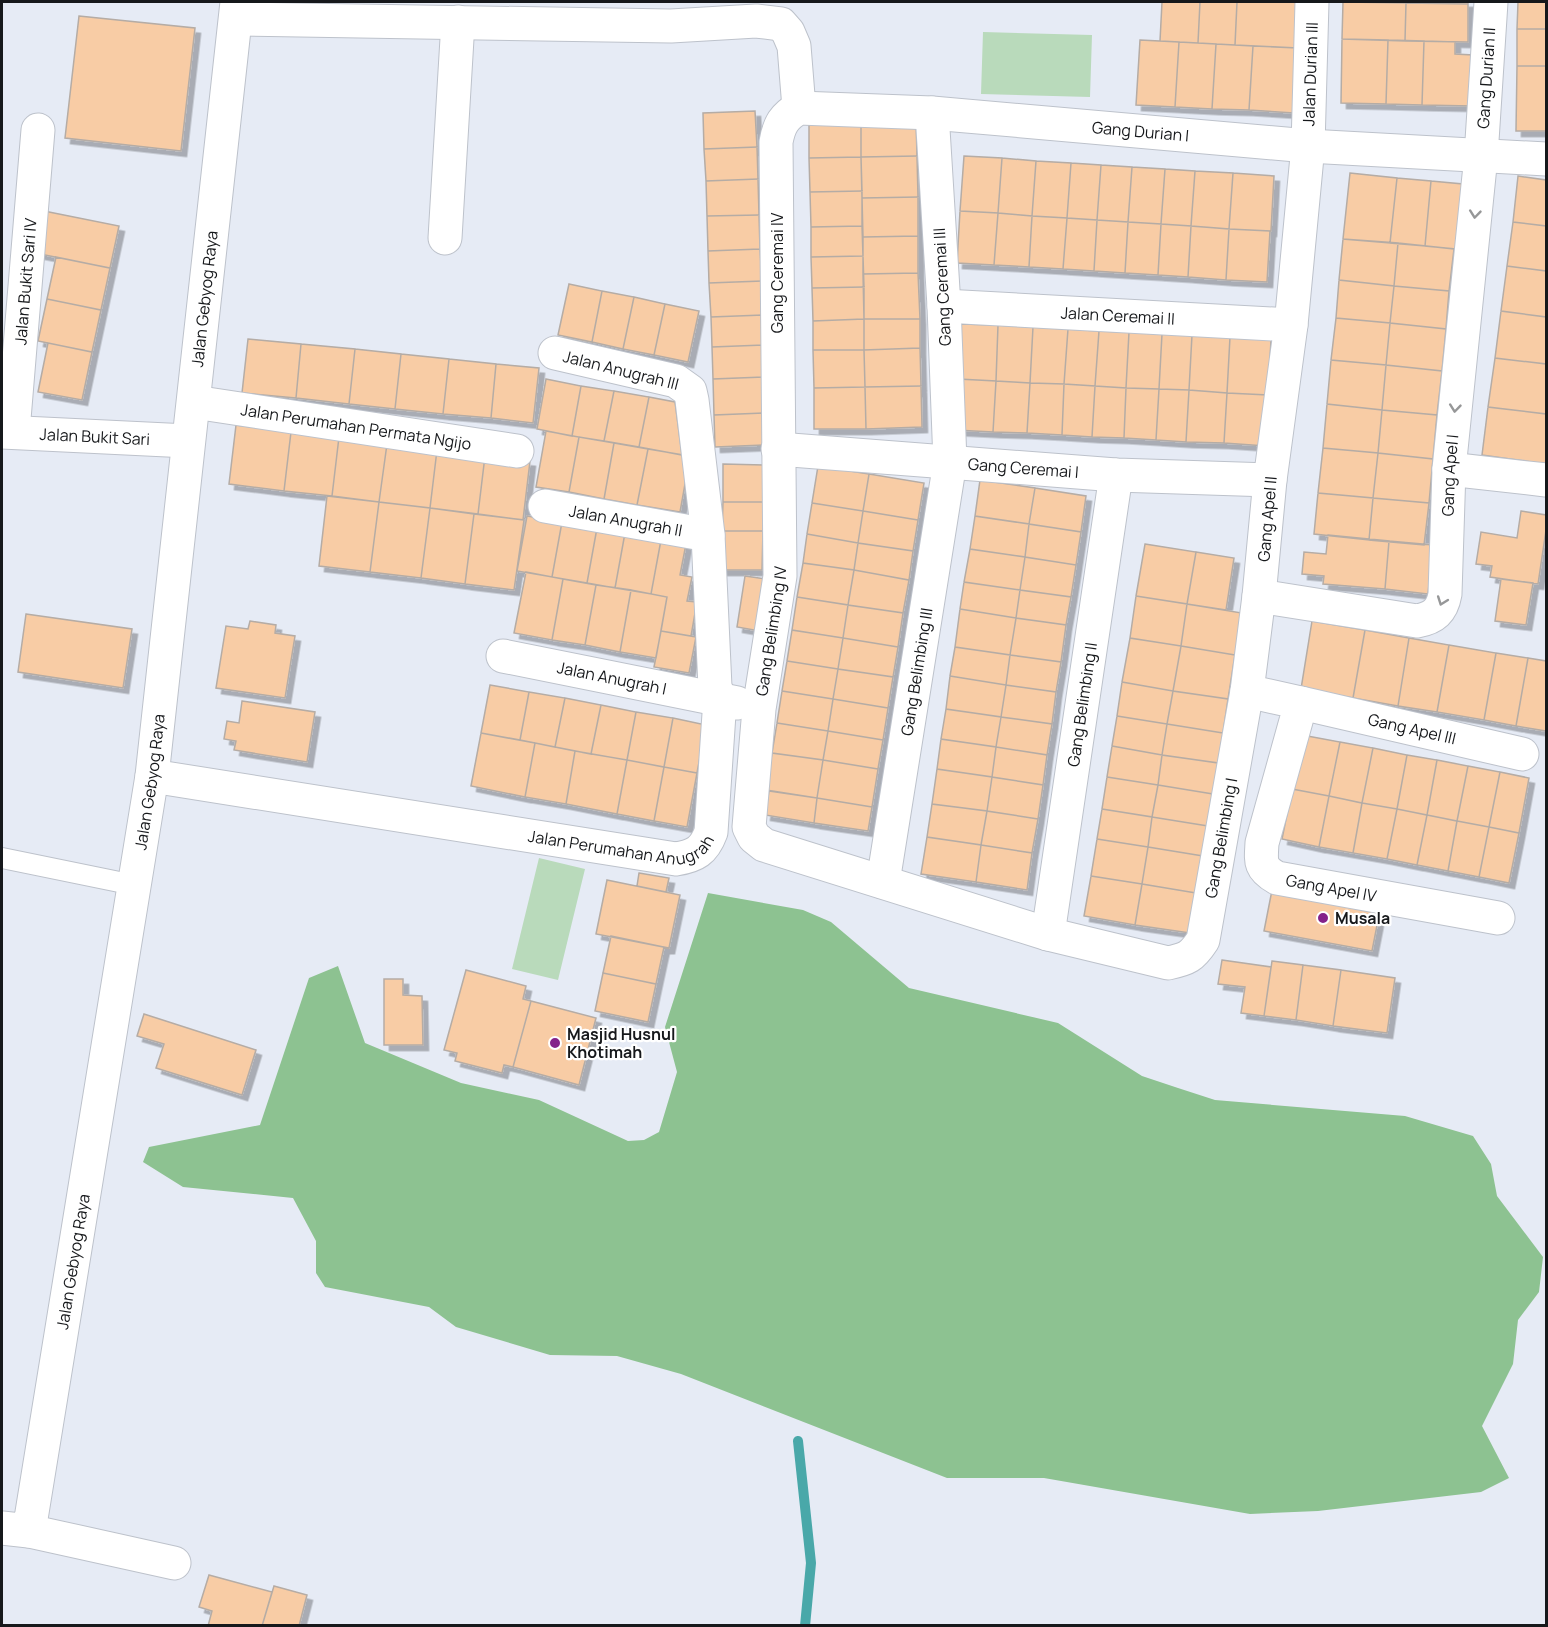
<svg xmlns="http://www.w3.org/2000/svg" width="1548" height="1627" font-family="Manrope,sans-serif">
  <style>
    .green { fill: #b9dabb }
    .forest { fill: #8dc291 }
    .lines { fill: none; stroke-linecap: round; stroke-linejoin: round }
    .stream { stroke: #49a8a9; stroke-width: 10 }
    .building { fill: #f8cca5; stroke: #b5aca5; stroke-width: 1.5; filter: url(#shadow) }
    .lane-casing { stroke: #bdc2cb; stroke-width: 22 }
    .street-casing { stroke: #bdc2cb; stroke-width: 35 }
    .lane { stroke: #fff; stroke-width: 20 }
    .street { stroke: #fff; stroke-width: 33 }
    .oneway { stroke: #969798 }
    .poi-dot { fill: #84218a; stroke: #fff; stroke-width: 2 }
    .labels { text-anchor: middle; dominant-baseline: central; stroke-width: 4.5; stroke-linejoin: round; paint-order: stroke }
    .street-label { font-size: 16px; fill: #16181b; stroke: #fff }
    .poi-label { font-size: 16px; font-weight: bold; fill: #16181b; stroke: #fff; text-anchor: start }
  </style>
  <defs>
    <filter id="shadow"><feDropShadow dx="5.5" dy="5.5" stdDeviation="0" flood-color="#0004"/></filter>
  </defs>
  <rect width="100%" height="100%" fill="#e6ebf5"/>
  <!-- green -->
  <path class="green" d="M983,32L1092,35L1090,97L981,94Z
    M539,858L585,869L558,980L512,969Z"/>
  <!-- forest -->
  <path class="forest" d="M708,893L803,910L831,922L909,988L1058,1023L1142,1076L1178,1088L1215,1100L1405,1116L1473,1136L1491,1164L1497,1196L1543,1257L1539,1292L1518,1320L1513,1364L1482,1426L1509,1478L1481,1492L1318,1511L1250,1514L1044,1478H947L681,1374L617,1356L550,1355L456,1327L429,1307L325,1287L316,1273V1241L293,1198L183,1187L143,1162L149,1147L260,1125L309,978L338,966L365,1043L461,1083L539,1100L628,1141L644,1140L659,1132L677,1072L665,1027Z"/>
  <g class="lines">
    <!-- stream -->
    <path class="stream" d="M798,1441L811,1563L805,1626"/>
  </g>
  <!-- building -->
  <path class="building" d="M1162,2H1200L1198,43L1160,41Z
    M1200,2H1237L1235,45L1198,43Z
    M1237,2H1300L1298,48L1235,45Z
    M1343,2L1406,3L1405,41L1342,39Z
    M1406,2H1468V4L1406,3Z
    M1518,2H1546V29H1517Z
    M1406,3L1468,4V42L1405,41Z
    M79,16L195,28L181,151L65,138Z
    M1517,29H1546V66H1517Z
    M1342,39L1388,40L1386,104L1341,103Z
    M1140,40L1179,42L1175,107L1136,105Z
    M1388,40L1424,41L1422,105L1386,104Z
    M1424,41L1455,42V54L1473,55L1472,106L1422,105Z
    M1179,42L1216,44L1212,109L1175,107Z
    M1216,44L1253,46L1249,110L1212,109Z
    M1253,46L1298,48L1294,113L1249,110Z
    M1517,66H1546V131H1516Z
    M755,111L757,147L704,149L703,113Z
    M916,118L917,156L861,157V119Z
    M861,119V157L809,158V120Z
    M757,147L758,179L706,181L704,149Z
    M917,156L918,197L862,198L861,157Z
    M964,156L1002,158L998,213L960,211Z
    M861,157L862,191L810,192L809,158Z
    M1002,158L1036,161L1032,216L998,213Z
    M1036,161L1071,163L1067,218L1032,216Z
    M1071,163L1101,165L1097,220L1067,218Z
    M1101,165L1132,167L1128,222L1097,220Z
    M1132,167L1165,169L1161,224L1128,222Z
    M1165,169L1195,171L1191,226L1161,224Z
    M1195,171L1233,173L1229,229L1191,226Z
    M1233,173L1274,176L1271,231L1229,229Z
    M1350,173L1397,178L1390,243L1343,239Z
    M1518,176L1546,180V226L1513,222Z
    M1397,178L1431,181L1425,246L1390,243Z
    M758,179L759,215L707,216L706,181Z
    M1431,181L1463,184L1456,249L1425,246Z
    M862,191V226L811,227L810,192Z
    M918,197V236L863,237L862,198Z
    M44,211L119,226L110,268L35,253Z
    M960,211L998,213L994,265L957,263Z
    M998,213L1032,216L1029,267L994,265Z
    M759,215L760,249L708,251L707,216Z
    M1032,216L1067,218L1063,269L1029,267Z
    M1067,218L1097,220L1094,271L1063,269Z
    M1097,220L1128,222L1125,273L1094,271Z
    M1128,222L1161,224L1158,275L1125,273Z
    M1513,222L1546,226V271L1507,266Z
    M1161,224L1191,226L1188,277L1158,275Z
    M862,226L863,256L811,257V227Z
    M1191,226L1229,229L1226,280L1188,277Z
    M1229,229L1270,231L1267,282L1226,280Z
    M918,236V273L863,274V237Z
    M1343,239L1398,243L1394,286L1339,280Z
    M1398,243L1454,249L1449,291L1394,286Z
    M760,249L762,281L709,283L708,251Z
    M863,256L864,287L812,288L811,257Z
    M56,257L110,268L101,310L47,299Z
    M1507,266L1546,271V317L1501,311Z
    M918,273L920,319H864L863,274Z
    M1339,280L1394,286L1390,323L1336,318Z
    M762,281L763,315L711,317L709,283Z
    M569,284L602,291L592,342L558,335Z
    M1394,286L1449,291L1446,329L1390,323Z
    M864,287V319L813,321L812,288Z
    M602,291L634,297L623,349L592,342Z
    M634,297L665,304L654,355L623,349Z
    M47,299L101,310L92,352L38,341Z
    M665,304L699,311L688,362L654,355Z
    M1501,311L1546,317V364L1495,358Z
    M763,315L764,345L712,347L711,317Z
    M1336,318L1390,323L1386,365L1331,360Z
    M864,319H920V348L864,350Z
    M864,319V350H813V321Z
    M1390,323L1446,329L1442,371L1386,365Z
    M961,324L998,325L996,381L958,379Z
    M998,325L1033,327L1030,383L996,381Z
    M1033,327L1068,329L1064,384L1030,383Z
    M1068,329L1099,331L1095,386L1064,384Z
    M1099,331L1129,332L1126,388L1095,386Z
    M1129,332L1162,334L1159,389L1126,388Z
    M1162,334L1192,335L1189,390L1159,389Z
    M1192,335L1230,337L1227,393L1189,390Z
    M1230,337L1271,340L1268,395L1227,393Z
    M248,339L301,344L296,398L242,393Z
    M48,343L92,352L82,400L38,392Z
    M301,344L355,349L349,404L296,398Z
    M764,345L765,377L713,379L712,347Z
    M920,348L921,386L865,387L864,350Z
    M355,349L401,354L395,409L349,404Z
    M813,350H864L865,387L814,388Z
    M401,354L449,359L443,414L395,409Z
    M1495,358L1546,364V414L1488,407Z
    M449,359L496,364L491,418L443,414Z
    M1331,360L1386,365L1382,410L1327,404Z
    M496,364L539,368L533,423L491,418Z
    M1386,365L1442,371L1437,415L1382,410Z
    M765,377L766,413L714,415L713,379Z
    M546,379L581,386L572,436L537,429Z
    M958,379L996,381L993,432L955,430Z
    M996,381L1030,383L1027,433L993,432Z
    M1030,383L1064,384L1062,435L1027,433Z
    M1064,384L1095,386L1092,437L1062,435Z
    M581,386L614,391L604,441L572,436Z
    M921,386L922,427L866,429L865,387Z
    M1095,386L1126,388L1124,438L1092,437Z
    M865,387L866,429H814V388Z
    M1126,388L1159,389L1156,440L1124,438Z
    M1159,389L1189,390L1186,442L1156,440Z
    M1189,390L1227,393L1224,443L1186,442Z
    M614,391L649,397L639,447L604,441Z
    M1227,393L1268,395L1266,446L1224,443Z
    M649,397L675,402L682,455L639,447Z
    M1327,404L1382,410L1378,453L1323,448Z
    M1488,407L1546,414V464L1482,455Z
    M1382,410L1437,415L1433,459L1378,453Z
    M766,413L767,445L715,447L714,415Z
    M236,425L291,432L284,491L229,484Z
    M546,431L579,437L569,492L536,487Z
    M291,432L339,437L332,496L284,491Z
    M339,437L387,444L379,502L332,496Z
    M579,437L614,443L604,499L569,492Z
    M614,443L648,449L637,505L604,499Z
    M387,444L437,450L430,508L379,502Z
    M1323,448L1378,453L1373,498L1318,493Z
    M648,449L690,456L680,512L637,505Z
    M437,450L485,456L478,514L430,508Z
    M1378,453L1433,459L1429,503L1373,498Z
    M485,456L530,461L523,520L478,514Z
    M723,464L764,465L763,502H723Z
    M818,466L869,474L863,511L812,503Z
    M869,474L924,483L918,520L863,511Z
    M980,480L1035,488L1029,524L975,516Z
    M1035,488L1086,496L1081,532L1029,524Z
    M1318,493L1373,498L1369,540L1314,534Z
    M327,496L379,502L370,572L319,566Z
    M1373,498L1429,503L1424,545L1369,540Z
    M379,502L430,508L421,578L370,572Z
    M723,502H763V531H722Z
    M812,503L863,511L858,543L807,534Z
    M430,508L474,514L465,584L421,578Z
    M863,511L918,520L913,551L858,543Z
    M1521,511L1546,515V530L1538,584L1490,577L1492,566L1476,564L1481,532L1517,538Z
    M474,514L524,520L514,590L465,584Z
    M527,516L562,522L552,577L517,571Z
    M975,516L1029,524L1025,557L970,549Z
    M562,522L597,528L587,583L552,577Z
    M1029,524L1081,532L1076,565L1025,557Z
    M597,528L625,533L615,588L587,583Z
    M722,531H763L762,570H721Z
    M625,533L661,540L651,594L615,588Z
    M807,534L858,543L854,570L803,563Z
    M1328,535L1389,541L1385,589L1323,584L1324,576L1302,574L1304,552L1326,554Z
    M661,540L686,544L680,575L692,577L687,601L697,602L691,636L661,631L667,597L651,594Z
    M1389,541L1433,545L1428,594L1385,589Z
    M858,543L913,551L909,580L854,570Z
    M1145,544L1196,552L1187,604L1136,596Z
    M970,549L1025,557L1020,590L964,582Z
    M1196,552L1234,558L1226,610L1187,604Z
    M1025,557L1076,565L1071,597L1020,590Z
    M803,563L854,570L848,605L797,597Z
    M854,570L909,580L903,613L848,605Z
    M526,572L563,579L552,640L514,633Z
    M745,576L773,580L765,632L737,627Z
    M563,579L596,585L585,645L552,640Z
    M1501,579L1533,583L1526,625L1495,621Z
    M964,582L1020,590L1016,618L960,609Z
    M596,585L631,590L620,652L585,645Z
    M631,590L667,597L656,658L620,652Z
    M1020,590L1071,597L1066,625L1016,618Z
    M1136,596L1187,604L1181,646L1130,638Z
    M797,597L848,605L843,638L792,630Z
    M1187,604L1242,613L1235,655L1181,646Z
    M848,605L903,613L898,647L843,638Z
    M960,609L1016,618L1010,655L955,647Z
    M26,614L132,629L123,688L18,672Z
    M1016,618L1066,625L1061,662L1010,655Z
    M250,621L276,625L275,633L295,636L285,698L216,688L226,626L248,629Z
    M1312,621L1365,630L1353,698L1301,689Z
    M792,630L843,638L838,669L787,661Z
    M1365,630L1409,638L1398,706L1353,698Z
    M661,631L696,637L689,673L654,667Z
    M843,638L898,647L893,677L838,669Z
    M1130,638L1181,646L1173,691L1122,682Z
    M1409,638L1449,645L1437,712L1398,706Z
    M1449,645L1496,653L1484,720L1437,712Z
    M1181,646L1235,655L1228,699L1173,691Z
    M955,647L1010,655L1006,685L950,676Z
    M1496,653L1528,658L1516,726L1484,720Z
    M1010,655L1061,662L1056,692L1006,685Z
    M1528,658L1546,661V731L1516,726Z
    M787,661L838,669L833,699L782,691Z
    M838,669L893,677L888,708L833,699Z
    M950,676L1006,685L1001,717L946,709Z
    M1122,682L1173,691L1167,724L1117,716Z
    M490,685L529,692L520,740L481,733Z
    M1006,685L1056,692L1052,724L1001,717Z
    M782,691L833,699L828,731L777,723Z
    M1173,691L1228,699L1223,733L1167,724Z
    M529,692L565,698L555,747L520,740Z
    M565,698L601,705L591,754L555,747Z
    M833,699L888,708L883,740L828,731Z
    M242,701L315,712L307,762L234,750L236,741L224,739L227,721L239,723Z
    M601,705L636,712L627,760L591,754Z
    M946,709L1001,717L996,747L941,739Z
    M636,712L673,718L664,767L627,760Z
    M1117,716L1167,724L1162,755L1112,746Z
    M1001,717L1052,724L1047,755L996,747Z
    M673,718L706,725L697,773L664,767Z
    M777,723L828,731L823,760L772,753Z
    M1167,724L1223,733L1218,763L1162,755Z
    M828,731L883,740L878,769L823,760Z
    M481,733L535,743L525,797L471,786Z
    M1302,735L1340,742L1329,796L1292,789Z
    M941,739L996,747L992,777L937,769Z
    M1340,742L1373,748L1362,803L1329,796Z
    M535,743L575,751L566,804L525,797Z
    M1112,746L1162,755L1158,785L1107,777Z
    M996,747L1047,755L1043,785L992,777Z
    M1373,748L1407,755L1397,809L1362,803Z
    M575,751L627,760L617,814L566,804Z
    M772,753L823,760L817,798L766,790Z
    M1162,755L1218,763L1213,794L1158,785Z
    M1407,755L1437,760L1427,815L1397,809Z
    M627,760L664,767L654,821L617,814Z
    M823,760L878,769L872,807L817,798Z
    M1437,760L1468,766L1457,821L1427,815Z
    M1468,766L1500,772L1489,827L1457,821Z
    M664,767L697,773L687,827L654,821Z
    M937,769L992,777L987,811L932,804Z
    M1500,772L1529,778L1519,833L1489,827Z
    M992,777L1043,785L1038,819L987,811Z
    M1107,777L1158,785L1152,817L1102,809Z
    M1158,785L1213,794L1208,826L1152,817Z
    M1292,789L1329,796L1319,847L1282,839Z
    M769,791L817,798L814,823L765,815Z
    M1329,796L1362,803L1353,853L1319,847Z
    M817,798L872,807L868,831L814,823Z
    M1362,803L1397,809L1387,859L1353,853Z
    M932,804L987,811L981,845L927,837Z
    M1102,809L1152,817L1148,847L1097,839Z
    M1397,809L1427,815L1417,865L1387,859Z
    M987,811L1038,819L1032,853L981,845Z
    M1427,815L1457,821L1448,871L1417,865Z
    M1152,817L1208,826L1203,856L1148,847Z
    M1457,821L1489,827L1479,877L1448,871Z
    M1489,827L1519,833L1509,883L1479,877Z
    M927,837L981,845L976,882L921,874Z
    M1097,839L1148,847L1142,884L1091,876Z
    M981,845L1032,853L1027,890L976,882Z
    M1148,847L1203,856L1196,893L1142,884Z
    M639,873L669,878L666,892L637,886Z
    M1091,876L1142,884L1135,925L1084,916Z
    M607,880L680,895L669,948L596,934Z
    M1142,884L1196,893L1190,933L1135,925Z
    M1273,885L1381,905L1372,951L1264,931Z
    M611,936L664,947L656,984L603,973Z
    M1222,960L1271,967L1264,1016L1241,1013L1245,987L1218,984Z
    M1272,961L1303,965L1296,1020L1264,1016Z
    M1303,965L1341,970L1333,1026L1296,1020Z
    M466,970L526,986L523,999L531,1001L513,1067L504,1065L502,1073L455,1061L457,1053L444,1050Z
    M1341,970L1395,978L1387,1033L1333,1026Z
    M603,973L656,984L648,1022L595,1011Z
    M384,979H403V995L422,996L423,1045H384Z
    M531,1001L596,1018L579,1085L513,1067Z
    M144,1014L256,1050L242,1095L156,1068L164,1044L137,1036Z
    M209,1575L272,1592L262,1626H208L212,1611L199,1607Z
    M274,1586L307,1595L299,1626H262Z"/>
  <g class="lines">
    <!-- lane casing -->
    <g class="lane-casing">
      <path id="lane" d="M2,858L134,885"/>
    </g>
    <!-- street casing -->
    <g class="street-casing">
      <g id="street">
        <path id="s1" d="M1312,2L1308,146L1291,325L1270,480L1259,596L1247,691L1301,703L1262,843C1261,861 1259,868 1277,878L1498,918"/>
        <path d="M236,19L671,26L756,21L781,24L788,32L794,46L799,108"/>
        <path d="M445,238L458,22"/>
        <path id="s2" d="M944,306L1291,325"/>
        <path id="s3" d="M194,402L517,451"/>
        <path id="s4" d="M13,431L38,130"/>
        <path id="s5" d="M2,432L188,441"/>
        <path id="s6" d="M778,449L1116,475L1270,480"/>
        <path d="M1449,469L1546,480"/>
        <path id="s7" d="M545,506L708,535"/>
        <path id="s8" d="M1259,596L1417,621C1434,618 1442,611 1445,594L1449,469L1481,156L1491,2"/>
        <path id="s9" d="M503,656L737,703"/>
        <path id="s10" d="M1247,691L1203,940C1192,957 1187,959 1168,963L1048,934L764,845L754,837L749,827L759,709L780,576L776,142C779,125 784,116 799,108L932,113L1308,146L1546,159"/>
        <path id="s11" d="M1301,703L1522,754"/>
        <path id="s12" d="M152,776L676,859C695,856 704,851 711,832L720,699L715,687L708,535L692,400L690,391L676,381L555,353"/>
        <path id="s13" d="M883,882L950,462L944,306L932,113"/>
        <path id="s14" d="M1048,934L1116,475"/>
        <path id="s15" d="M2,1528L29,1531L152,776L237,2"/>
        <path d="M29,1531L174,1563"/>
      </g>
    </g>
    <!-- lane -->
    <use href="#lane" class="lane"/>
    <!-- street -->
    <use href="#street" class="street"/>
  </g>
  <!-- one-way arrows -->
  <defs><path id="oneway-chevron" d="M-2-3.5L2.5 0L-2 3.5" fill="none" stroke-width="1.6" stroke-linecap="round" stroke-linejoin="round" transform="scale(1.5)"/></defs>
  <g class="oneway">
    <use href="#oneway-chevron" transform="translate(1475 214) rotate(96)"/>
    <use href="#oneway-chevron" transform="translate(1455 408) rotate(96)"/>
    <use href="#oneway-chevron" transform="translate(1442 601) rotate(110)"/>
  </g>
  <!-- markers -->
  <g class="poi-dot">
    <circle cx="1323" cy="918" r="6"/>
    <circle cx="555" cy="1043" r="6"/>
  </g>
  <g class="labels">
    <!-- street labels -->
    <g class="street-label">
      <text transform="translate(1310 74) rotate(-88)">Jalan Durian III</text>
      <text stroke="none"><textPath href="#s8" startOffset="720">Gang Durian II</textPath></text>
      <text stroke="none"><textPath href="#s10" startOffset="1814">Gang Durian I</textPath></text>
      <text transform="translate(777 273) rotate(-90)">Gang Ceremai IV</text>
      <text stroke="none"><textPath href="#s4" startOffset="150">Jalan Bukit Sari IV</textPath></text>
      <text transform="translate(942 287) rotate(-93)">Gang Ceremai III</text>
      <text stroke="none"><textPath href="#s15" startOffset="1272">Jalan Gebyog Raya</textPath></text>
      <text stroke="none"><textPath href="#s2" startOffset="174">Jalan Ceremai II</textPath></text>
      <text transform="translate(621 370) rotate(14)">Jalan Anugrah III</text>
      <text stroke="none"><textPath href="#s3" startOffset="164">Jalan Perumahan Permata Ngijo</textPath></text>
      <text stroke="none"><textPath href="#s5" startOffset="93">Jalan Bukit Sari</textPath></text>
      <text stroke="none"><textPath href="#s6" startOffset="246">Gang Ceremai I</textPath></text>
      <text stroke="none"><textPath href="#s8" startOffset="321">Gang Apel I</textPath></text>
      <text transform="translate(1267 519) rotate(-85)">Gang Apel II</text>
      <text stroke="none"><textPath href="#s7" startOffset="82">Jalan Anugrah II</textPath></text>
      <text stroke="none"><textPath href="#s10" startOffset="939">Gang Belimbing IV</textPath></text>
      <text stroke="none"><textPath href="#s13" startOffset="213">Gang Belimbing III</textPath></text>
      <text stroke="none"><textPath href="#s9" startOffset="111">Jalan Anugrah I</textPath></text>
      <text stroke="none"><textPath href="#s14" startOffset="232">Gang Belimbing II</textPath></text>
      <text stroke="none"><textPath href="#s11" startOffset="114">Gang Apel III</textPath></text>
      <text stroke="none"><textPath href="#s15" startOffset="786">Jalan Gebyog Raya</textPath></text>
      <text stroke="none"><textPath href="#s12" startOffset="477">Jalan Perumahan Anugrah</textPath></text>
      <text transform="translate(1221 838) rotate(-80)">Gang Belimbing I</text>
      <text stroke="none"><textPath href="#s1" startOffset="990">Gang Apel IV</textPath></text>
      <text stroke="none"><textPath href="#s15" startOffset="300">Jalan Gebyog Raya</textPath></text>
    </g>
    <!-- poi labels -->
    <g class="poi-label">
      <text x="1335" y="918">Musala</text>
      <text x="567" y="1034">Masjid Husnul<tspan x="567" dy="18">Khotimah</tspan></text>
    </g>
  </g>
  <!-- border -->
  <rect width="1548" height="1627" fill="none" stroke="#16181b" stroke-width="6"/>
</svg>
